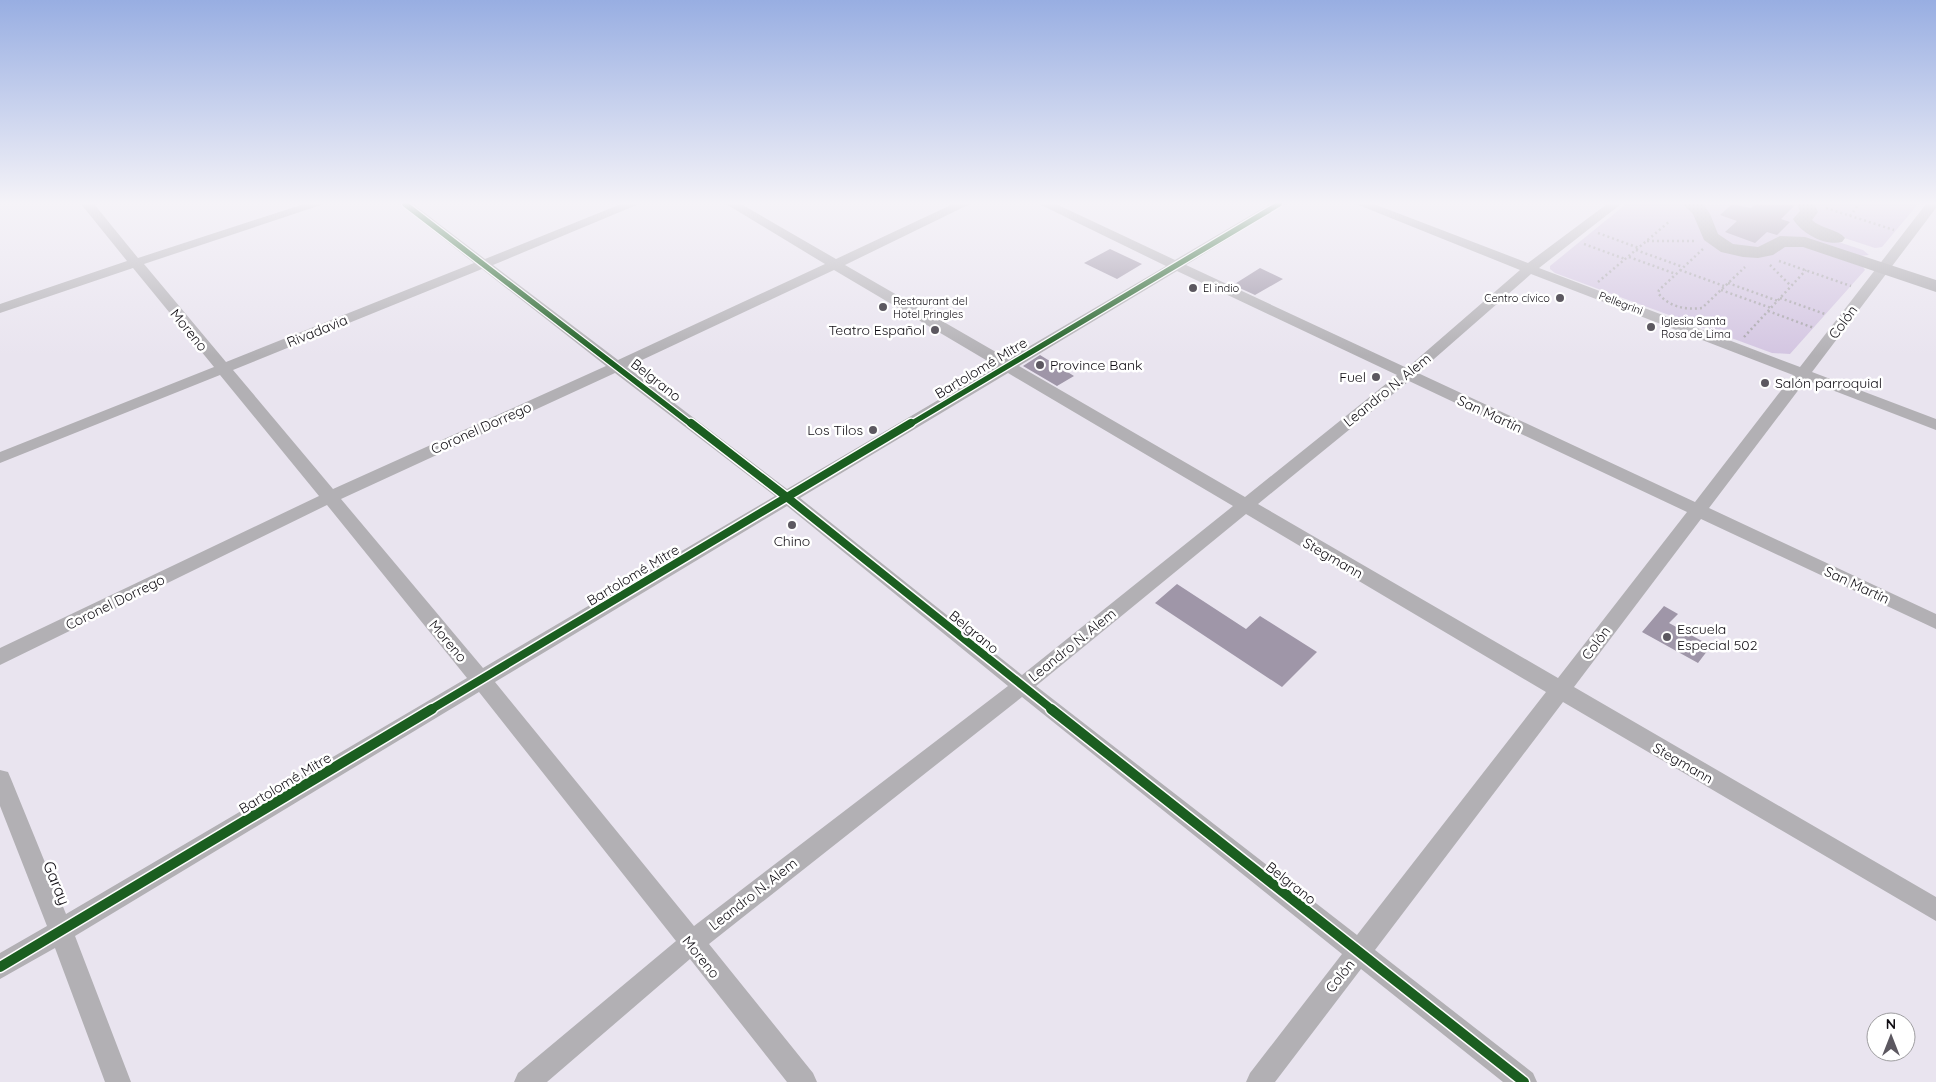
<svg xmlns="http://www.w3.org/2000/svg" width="1936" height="1082" font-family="Quicksand,sans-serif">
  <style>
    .green { fill: #d3c5e1 }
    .building { fill: #9f96a8 }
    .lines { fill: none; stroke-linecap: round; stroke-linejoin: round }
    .path { stroke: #a7a4a9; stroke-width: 2.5; stroke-dasharray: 2 3; stroke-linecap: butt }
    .street { fill: #b2b0b4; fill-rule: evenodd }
    .secondary { fill: #a8a6aa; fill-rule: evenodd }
    .cycleway-far2-casing { stroke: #fff; stroke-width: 8 }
    .cycleway-far1-casing { stroke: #fff; stroke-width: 11 }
    .cycleway-casing { stroke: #fff; stroke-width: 13 }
    .cycleway-far2 { stroke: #1b5e20; stroke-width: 5.5 }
    .cycleway-far1 { stroke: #1b5e20; stroke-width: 8 }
    .cycleway { stroke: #1b5e20; stroke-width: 10 }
    .poi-dot { fill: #5c5860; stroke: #fff; stroke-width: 2 }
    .labels { text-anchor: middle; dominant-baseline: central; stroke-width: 5; stroke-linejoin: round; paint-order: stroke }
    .far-poi-label { font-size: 11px; fill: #100d13; stroke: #fff; text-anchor: start }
    .far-street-label { font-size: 11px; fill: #100d13; stroke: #fff }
    .street-label { font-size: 14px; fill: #100d13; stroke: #fff }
    .poi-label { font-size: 14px; fill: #100d13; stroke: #fff; text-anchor: end }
    .near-street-label { font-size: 16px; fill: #100d13; stroke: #fff }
  </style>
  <rect width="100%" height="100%" fill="#e9e4ef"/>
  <!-- green -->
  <path class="green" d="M1626,204H1684L1729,251L1794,243L1863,267L1865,270L1790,354L1772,353L1555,273L1550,269V266Z
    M1800,204L1811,233L1863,250L1869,255L1859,256L1813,241L1748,250L1719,239L1697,205Z
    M1812,204H1918L1882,247L1875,248L1826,232L1809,218Z"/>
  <!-- building -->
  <path class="building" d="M1732,204L1751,208L1755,204L1795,205L1781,219L1790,222L1777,235L1767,232L1755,243L1725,232L1737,221L1720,215Z
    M1110,249L1142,264L1117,279L1084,263Z
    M1260,268L1283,279L1255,295L1233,285Z
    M1040,355L1074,376L1057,386L1023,366Z
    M1177,584L1246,629L1260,616L1317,652L1282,687L1155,603Z
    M1664,606L1678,614L1669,623L1711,646L1698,663L1642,632Z"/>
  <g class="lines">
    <!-- path -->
    <path class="path" d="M1826,208L1894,230
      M1850,216L1859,204
      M1598,233L1639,248
      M1647,241H1695
      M1584,244L1625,259
      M1703,249L1659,290L1658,293C1669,307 1685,310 1702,308L1745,267
      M1636,250L1683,267
      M1629,257L1676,274
      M1779,261L1851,286
      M1770,265L1791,286
      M1680,270L1724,286
      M1598,282L1670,221
      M1728,283L1778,301
      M1721,290L1771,308
      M1780,298L1825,314
      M1768,311L1814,328
      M1744,337L1806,270"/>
    <!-- street -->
    <path class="street" d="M81,204H94L138,258L304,204H324L144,264L226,362L474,263L399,204H413L485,259L621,204H639L493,265L618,360L825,264L726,204H741L836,259L953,204H970L845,265L1008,359L1166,266L1039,204H1056L1175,260L1270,204H1285L1186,265L1407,368L1520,270L1356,204H1374L1528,263L1607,204H1621L1539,268L1800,367L1926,204H1936V208L1812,372L1936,419V430L1806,380L1709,508L1936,614V629L1701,519L1574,687L1936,897V921L1563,702L1375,950L1533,1073L1537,1082H1503L1361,969L1275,1082H1246L1250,1073L1342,954L1022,697L709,944L813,1073L817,1082H787L690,959L547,1082H514L518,1073L676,941L479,692L75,936L131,1082H105L55,948L0,979V953L47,926L0,806V770L8,772L11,779L66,914L467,678L327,505L0,665V648L319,496L220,375L0,463V452L214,367L133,268L0,313V304L127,261ZM482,269L606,366L333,489L233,370ZM834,270L996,366L787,489L627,367ZM1177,271L1397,375L1245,497L1019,366ZM1531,274L1793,375L1695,502L1418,373ZM615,373L775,496L483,668L341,499ZM1008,373L1233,506L1022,675L800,498ZM1409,381L1687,512L1558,678L1258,504ZM787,506L1008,686L694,926L495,682ZM1246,514L1546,692L1357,935L1036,686Z"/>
    <!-- secondary -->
    <path class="secondary" d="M1683,204H1703L1710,214L1718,234L1733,244L1758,247L1780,236L1805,237L1936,280V292L1803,247H1785L1773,255L1758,258L1743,257L1721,252L1704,240L1693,214Z
      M1797,204H1814L1818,212L1812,220C1821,229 1838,229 1845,238L1842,242C1825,246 1802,234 1793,219L1800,211Z"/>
    <!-- cycleway-far2 casing -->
    <g class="cycleway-far2-casing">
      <path id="cycleway-far2" d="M405,204L692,425
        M909,425L1279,204"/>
    </g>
    <!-- cycleway-far1 casing -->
    <g class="cycleway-far1-casing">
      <path id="cycleway-far1" d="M691,423L788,498L1053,710
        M430,710L911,423"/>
    </g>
    <!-- cycleway casing -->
    <g class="cycleway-casing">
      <path id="cycleway" d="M1051,709L1524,1082
        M0,967L432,709"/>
    </g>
    <!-- cycleway-far2 -->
    <use href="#cycleway-far2" class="cycleway-far2"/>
    <!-- cycleway-far1 -->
    <use href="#cycleway-far1" class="cycleway-far1"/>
    <!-- cycleway -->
    <use href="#cycleway" class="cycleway"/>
  </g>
  <!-- sky -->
  <linearGradient id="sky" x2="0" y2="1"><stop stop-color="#98aee2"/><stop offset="0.57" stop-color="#f5f3f8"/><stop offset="1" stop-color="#f5f3f8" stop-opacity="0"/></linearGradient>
  <rect width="1936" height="356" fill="url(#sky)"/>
  <!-- markers -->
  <g class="poi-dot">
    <circle cx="1193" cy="288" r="5"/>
    <circle cx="1560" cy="298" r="5"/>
    <circle cx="883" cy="307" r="5"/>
    <circle cx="1651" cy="327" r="5"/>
    <circle cx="935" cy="330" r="5"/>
    <circle cx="1040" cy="365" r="5"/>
    <circle cx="1376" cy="377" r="5"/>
    <circle cx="1765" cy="383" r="5"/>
    <circle cx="873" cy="430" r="5"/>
    <circle cx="792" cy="525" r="5"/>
    <circle cx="1667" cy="637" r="5"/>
  </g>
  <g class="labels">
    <!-- far-poi labels -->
    <g class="far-poi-label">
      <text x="1203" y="288">El indio</text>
      <text x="1550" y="298" text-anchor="end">Centro cívico</text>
      <text x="893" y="301">Restaurant del<tspan x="893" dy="13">Hotel Pringles</tspan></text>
      <text x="1661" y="321">Iglesia Santa<tspan x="1661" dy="13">Rosa de Lima</tspan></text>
    </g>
    <!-- far-street labels -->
    <g class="far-street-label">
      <text transform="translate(1621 303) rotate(21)">Pellegrini</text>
    </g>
    <!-- street labels -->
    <g class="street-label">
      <text transform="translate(1843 322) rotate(-53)">Colón</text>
      <text transform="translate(189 330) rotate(51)">Moreno</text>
      <text transform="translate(317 331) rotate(-22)">Rivadavia</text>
      <text transform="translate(981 368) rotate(-31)">Bartolomé Mitre</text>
      <text transform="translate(656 380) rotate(38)">Belgrano</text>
      <text transform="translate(1387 390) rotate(-39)">Leandro N. Alem</text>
      <text transform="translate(1490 414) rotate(25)">San Martín</text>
      <text transform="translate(481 428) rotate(-24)">Coronel Dorrego</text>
      <text transform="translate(1333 558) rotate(30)">Stegmann</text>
      <text transform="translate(633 575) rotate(-31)">Bartolomé Mitre</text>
      <text transform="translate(1857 585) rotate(25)">San Martín</text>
      <text transform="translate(115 602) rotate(-26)">Coronel Dorrego</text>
      <text transform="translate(974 632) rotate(39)">Belgrano</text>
      <text transform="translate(448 641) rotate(50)">Moreno</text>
      <text transform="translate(1596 643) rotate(-53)">Colón</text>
      <text transform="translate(1072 645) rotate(-39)">Leandro N. Alem</text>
      <text transform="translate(1683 763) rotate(30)">Stegmann</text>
      <text transform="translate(285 783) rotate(-31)">Bartolomé Mitre</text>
      <text transform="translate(1291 883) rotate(38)">Belgrano</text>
      <text transform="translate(753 894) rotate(-38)">Leandro N. Alem</text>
      <text transform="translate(701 957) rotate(51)">Moreno</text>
      <text transform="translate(1340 976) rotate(-52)">Colón</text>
    </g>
    <!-- poi labels -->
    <g class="poi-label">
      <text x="925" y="330">Teatro Español</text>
      <text x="1050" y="365" text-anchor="start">Province Bank</text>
      <text x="1366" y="377">Fuel</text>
      <text x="1775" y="383" text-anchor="start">Salón parroquial</text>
      <text x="863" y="430">Los Tilos</text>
      <text x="792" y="541" text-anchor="middle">Chino</text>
      <text x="1677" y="629" text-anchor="start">Escuela<tspan x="1677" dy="16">Especial 502</tspan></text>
    </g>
    <!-- near-street labels -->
    <g class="near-street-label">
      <text transform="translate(57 883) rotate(68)">Garay</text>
    </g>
  </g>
  <!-- north arrow -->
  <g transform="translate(1891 1037)"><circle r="24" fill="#ffffff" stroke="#9f9ea1"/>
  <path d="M0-4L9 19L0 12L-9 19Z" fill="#5c5860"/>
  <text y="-8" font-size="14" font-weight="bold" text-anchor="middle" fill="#100d13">N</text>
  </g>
</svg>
